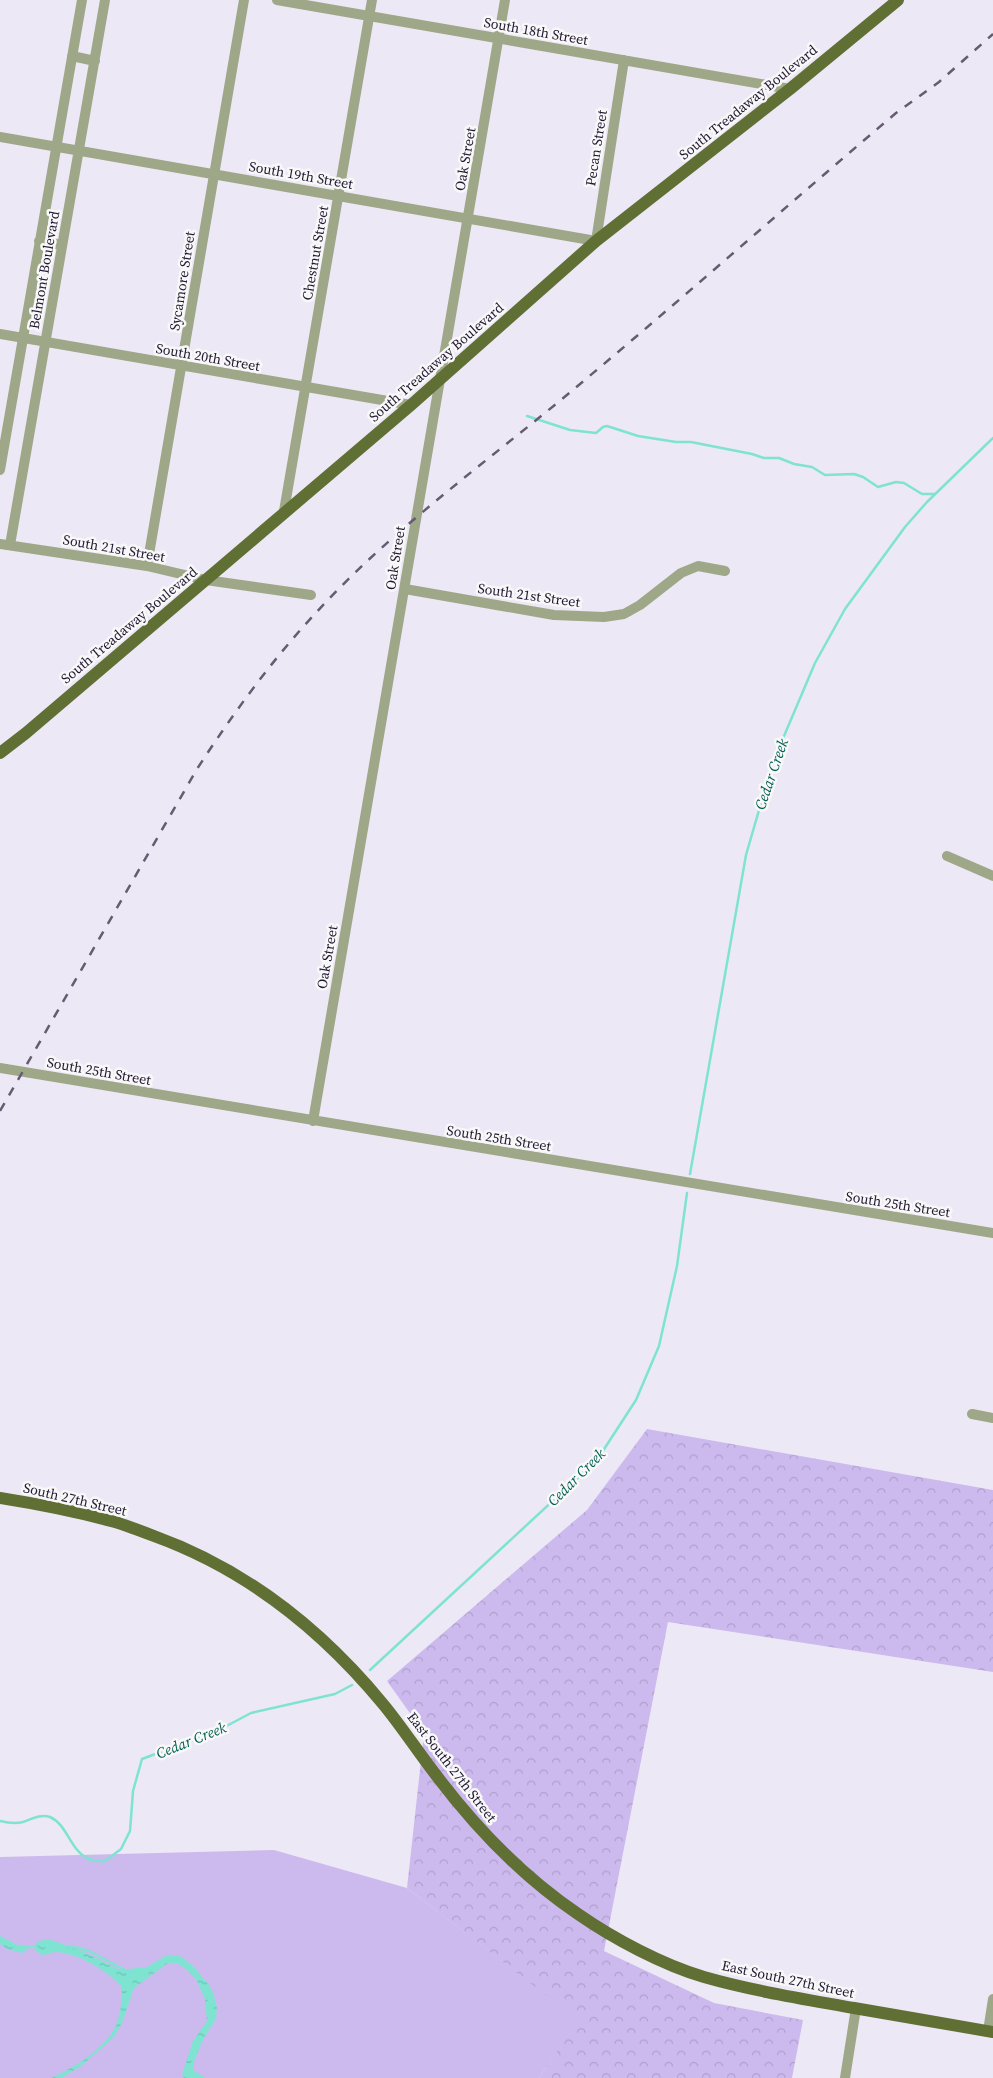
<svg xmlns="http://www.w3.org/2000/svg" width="993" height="2078" font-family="'Source Serif 4',serif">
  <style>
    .grass { fill: #ccbaee }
    .forest { fill: url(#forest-crowns) }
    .water { fill: url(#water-ripples) }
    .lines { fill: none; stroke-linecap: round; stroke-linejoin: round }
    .stream { stroke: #7ee3d1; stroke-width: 2.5 }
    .minor { stroke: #9ea888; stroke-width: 10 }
    .major { stroke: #606f33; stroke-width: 12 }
    .rail { stroke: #655c72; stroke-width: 2.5; stroke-dasharray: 9 9; stroke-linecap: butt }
    .labels { text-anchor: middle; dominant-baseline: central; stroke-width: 5; stroke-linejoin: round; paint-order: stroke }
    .street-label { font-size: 14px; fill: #221832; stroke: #f8f8f8 }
    .water-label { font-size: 15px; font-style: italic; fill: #025e53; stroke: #f8f8f8 }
  </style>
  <defs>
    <pattern id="forest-crowns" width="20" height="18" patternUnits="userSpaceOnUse" patternTransform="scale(1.25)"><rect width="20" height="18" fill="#ccbaee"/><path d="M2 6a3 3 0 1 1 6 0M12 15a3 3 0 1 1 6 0" fill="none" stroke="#af9fcd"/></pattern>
    <pattern id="water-ripples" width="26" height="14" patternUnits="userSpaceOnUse" patternTransform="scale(1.25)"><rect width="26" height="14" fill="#7ee3d1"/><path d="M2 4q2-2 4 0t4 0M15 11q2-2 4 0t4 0" fill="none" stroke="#6dc2b4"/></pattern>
  </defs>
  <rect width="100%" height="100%" fill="#ede8f6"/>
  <!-- grass -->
  <path class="grass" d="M274,1850L407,1888L579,2020L539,2078H0V1857Z"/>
  <!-- forest -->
  <path class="forest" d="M647,1429L993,1490V1672L668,1622L604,1951L714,2003L803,2020L792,2078H539L578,2020L407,1888L424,1733L387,1681L587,1510Z"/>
  <!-- water -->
  <path class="water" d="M0,1936L18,1945H25L27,1949L23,1953L7,1949L0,1944Z
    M48,1939L80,1950L120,1970L147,1967L167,1955L180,1956L193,1966L209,1985L214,1995L217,2008L216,2019L205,2036L199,2049L194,2062V2071L206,2078H184L182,2075L193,2041L207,2021L205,1999L196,1979L186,1969L177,1963H168L134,1988L122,2023L113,2038L81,2066L61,2078H51C72,2069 107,2048 116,2025C121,2013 122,1999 122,1987C107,1970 79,1954 57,1952C51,1952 47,1955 42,1955L35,1950V1945L37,1942Z"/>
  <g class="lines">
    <!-- stream -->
    <path class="stream" d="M527,416L570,430L596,433L603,427L607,426L638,436L676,442H691L752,454L764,458H779L794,464L812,467L825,475L854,474L863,477L878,487L896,482L904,483L922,494H934
      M690,1174L746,855L773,762L815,663L845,609L905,527L927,502L993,438
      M370,1670L597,1460L636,1400L659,1346L677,1266L687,1193
      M0,1821C8,1823 16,1824 23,1822C32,1819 40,1814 50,1817C68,1825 70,1851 89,1859C94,1861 100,1861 105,1861L121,1849L130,1831L133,1791L142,1759L217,1731L251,1713L335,1694L352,1685
      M68,1946L87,1950L127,1971
      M25,1947H37"/>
    <!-- minor -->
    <path class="minor" d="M277,0L790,89
      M72,56L95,61
      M0,137L596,241L624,60
      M39,241L62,245
      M0,334L411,405
      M0,470L82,0
      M284,511L372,0
      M0,544L147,566L206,580L311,595
      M10,545L105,0
      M147,566L244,0
      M405,589L554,615L604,617L624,614L640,605L681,573L698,566L725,571
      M947,856L993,876
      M0,1068L993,1233
      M313,1121L505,0
      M972,1414L993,1418
      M988,2031L993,1999
      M845,2078L856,2008"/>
    <!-- major -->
    <path class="major" d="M0,753L26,733L411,405L596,241L790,89L898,0
      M0,1498C38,1504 78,1512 115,1522C128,1526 141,1531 154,1536C245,1569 322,1630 383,1704C402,1727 418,1752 436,1775C476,1828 523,1877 578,1914C614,1939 663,1965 704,1977C753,1991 804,1999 854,2008C900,2016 947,2024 993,2032"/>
    <!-- rail -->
    <path class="rail" d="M0,1111L197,769C236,709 277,653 327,601C398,526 482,465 562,399C674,306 784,208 896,113L939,82L993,34"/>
  </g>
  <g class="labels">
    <!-- street labels -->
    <g class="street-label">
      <text transform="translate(536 31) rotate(10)">South 18th Street</text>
      <text transform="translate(748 102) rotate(-39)">South Treadaway Boulevard</text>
      <text transform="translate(596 148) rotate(-81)">Pecan Street</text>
      <text transform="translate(465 159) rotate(-80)">Oak Street</text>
      <text transform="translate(301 175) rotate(10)">South 19th Street</text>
      <text transform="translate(315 253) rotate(-80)">Chestnut Street</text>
      <text transform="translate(44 270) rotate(-80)">Belmont Boulevard</text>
      <text transform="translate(182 281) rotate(-81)">Sycamore Street</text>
      <text transform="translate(208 357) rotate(10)">South 20th Street</text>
      <text transform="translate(436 362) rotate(-41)">South Treadaway Boulevard</text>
      <text transform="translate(114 548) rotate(10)">South 21st Street</text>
      <text transform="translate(395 558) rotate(-81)">Oak Street</text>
      <text transform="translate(529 595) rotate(8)">South 21st Street</text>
      <text transform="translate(129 625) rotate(-40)">South Treadaway Boulevard</text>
      <text transform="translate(327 957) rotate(-80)">Oak Street</text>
      <text transform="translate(99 1071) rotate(10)">South 25th Street</text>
      <text transform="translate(499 1138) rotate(9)">South 25th Street</text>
      <text transform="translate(898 1204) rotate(9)">South 25th Street</text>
      <text transform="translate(75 1499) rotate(13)">South 27th Street</text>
      <text transform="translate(452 1767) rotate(52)">East South 27th Street</text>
      <text transform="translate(788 1979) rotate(12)">East South 27th Street</text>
    </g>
    <!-- water labels -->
    <g class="water-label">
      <text transform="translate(771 774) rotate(-71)">Cedar Creek</text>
      <text transform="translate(576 1477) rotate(-45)">Cedar Creek</text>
      <text transform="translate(191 1740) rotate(-22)">Cedar Creek</text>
    </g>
  </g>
</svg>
